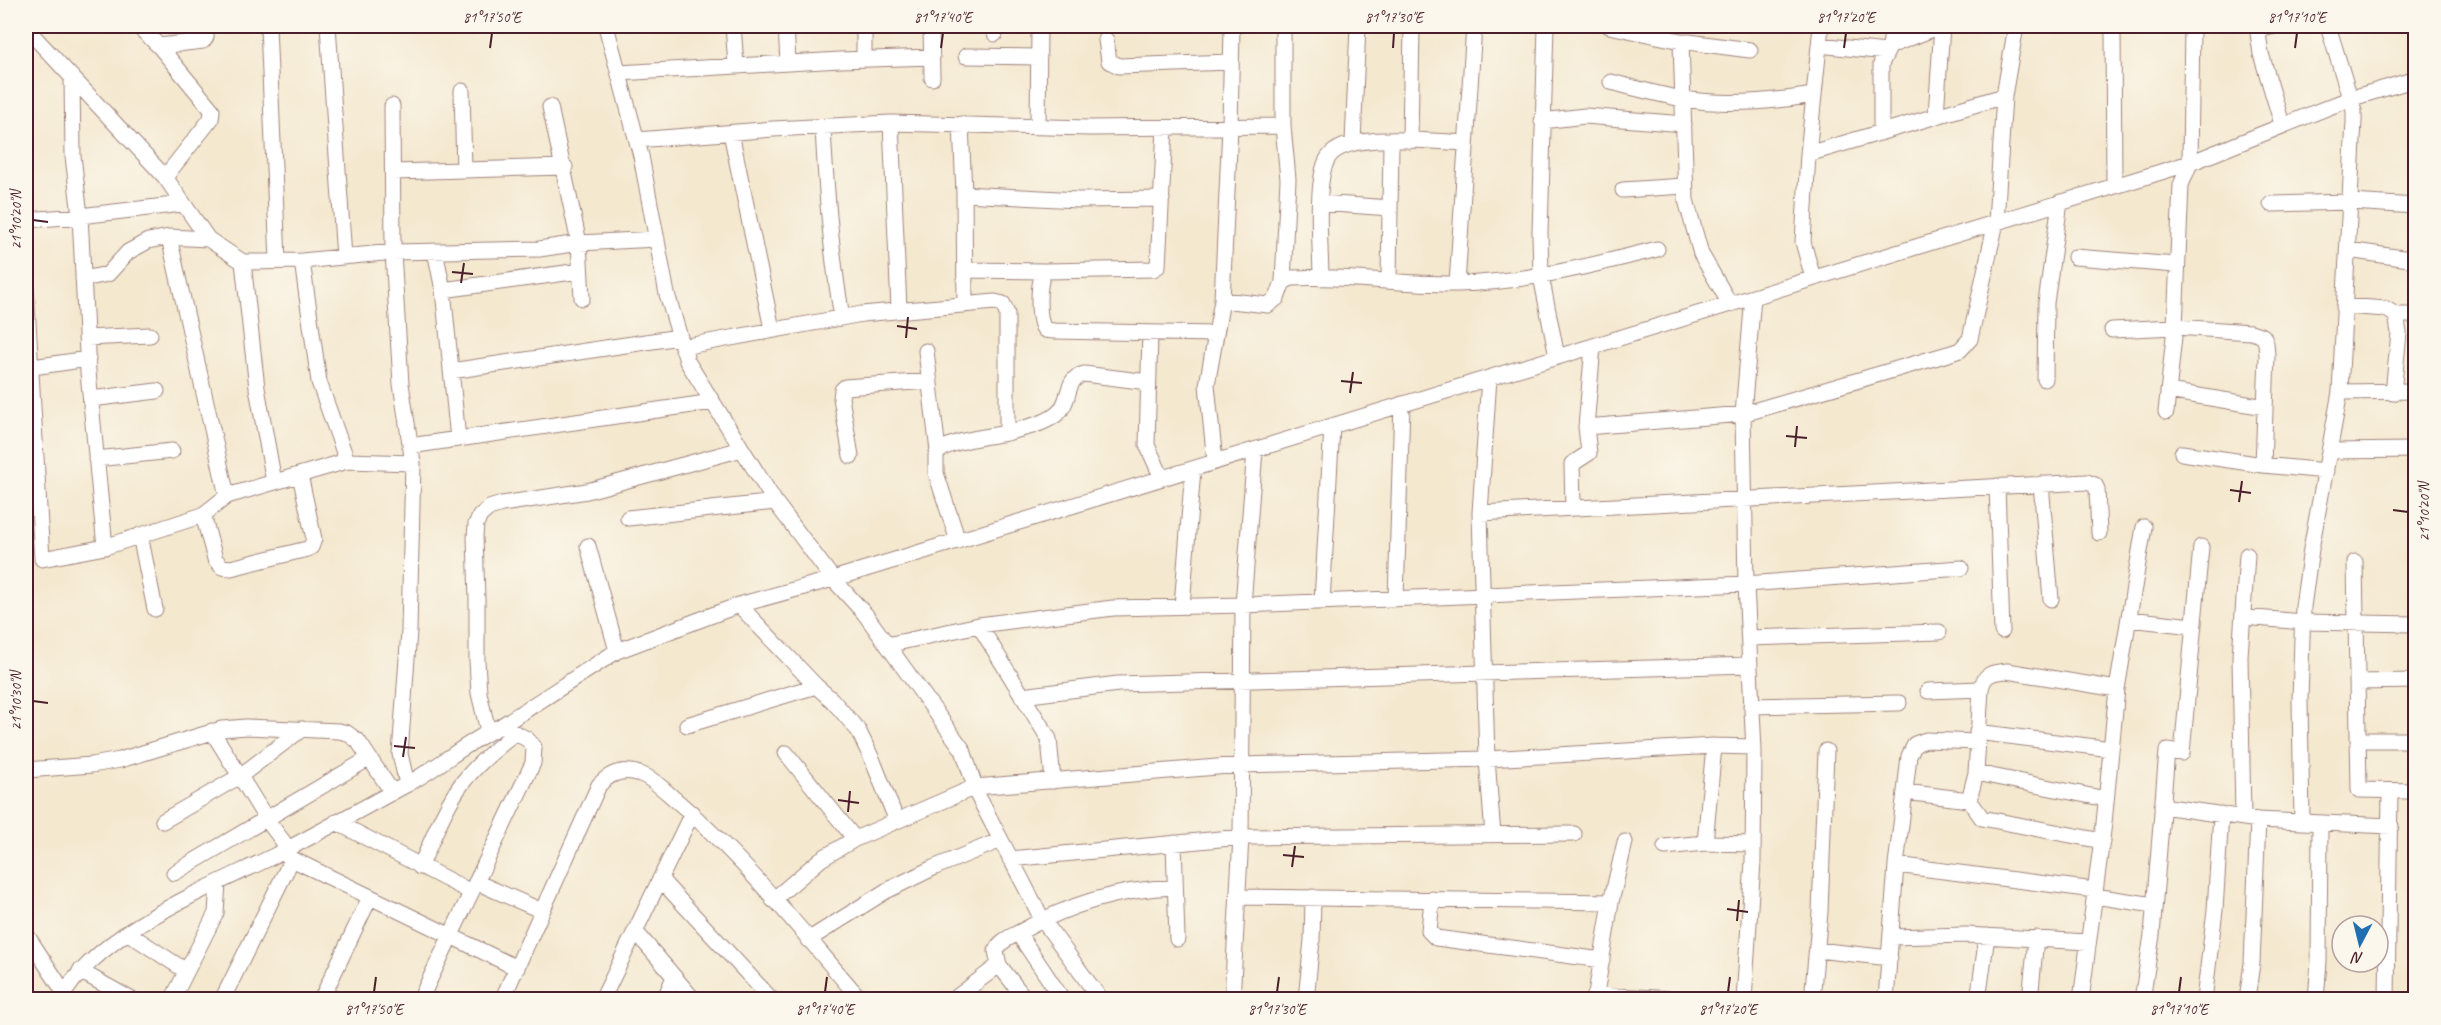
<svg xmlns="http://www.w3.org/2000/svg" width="2441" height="1025" font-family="Caveat,sans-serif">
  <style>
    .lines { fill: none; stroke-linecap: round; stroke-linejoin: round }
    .minor-casing { stroke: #9f847d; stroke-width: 17 }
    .minor { stroke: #fff; stroke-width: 15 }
    .ticks { fill: none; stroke: #4a1f2b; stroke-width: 2 }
    .neatline { fill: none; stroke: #4a1f2b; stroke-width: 2 }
    .ticks-label { font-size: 15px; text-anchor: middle; fill: #4a1f2b }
  </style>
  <rect width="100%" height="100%" fill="#fbf7ec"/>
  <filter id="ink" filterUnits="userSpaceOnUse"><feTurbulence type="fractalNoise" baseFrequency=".0167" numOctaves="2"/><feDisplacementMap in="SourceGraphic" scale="12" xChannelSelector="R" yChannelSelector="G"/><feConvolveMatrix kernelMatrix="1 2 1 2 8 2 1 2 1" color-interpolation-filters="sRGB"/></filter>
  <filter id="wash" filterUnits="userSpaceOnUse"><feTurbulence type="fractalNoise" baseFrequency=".008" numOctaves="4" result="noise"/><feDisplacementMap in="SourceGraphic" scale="24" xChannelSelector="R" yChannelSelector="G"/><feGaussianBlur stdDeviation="1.35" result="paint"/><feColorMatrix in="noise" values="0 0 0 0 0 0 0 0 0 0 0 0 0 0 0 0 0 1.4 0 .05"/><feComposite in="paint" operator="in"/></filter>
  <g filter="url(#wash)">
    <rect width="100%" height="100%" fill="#f4e8cf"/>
  </g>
  <g filter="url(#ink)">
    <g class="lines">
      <!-- minor casing -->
      <g class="minor-casing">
        <path id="minor" d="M138,26L159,46L212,110L211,119L165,177
          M268,26L278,261
          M328,26L344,257
          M606,26L641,156L667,294L687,361L775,502L833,579L865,614L963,750L978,796L1042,919L1101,1000
          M733,26L736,65
          M786,26L788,63
          M864,26V59
          M931,26L932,78
          M995,26V34
          M1283,26V126L1288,179L1283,282
          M1546,26L1540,233L1541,276L1557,357
          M1609,26L1681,41L1750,50
          M2113,26L2114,186
          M2257,26L2261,54L2282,124
          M26,28L165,177L208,239L243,262L302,261L393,252L539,249L579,243L657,239
          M2258,30L2275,26
          M1106,40L1109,61L1119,66L1231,62
          M1681,41L1686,200L1701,254L1730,304
          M1819,45L1886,52
          M159,46L203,41L206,37V26
          M1890,46L1940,26
          M966,56L1039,57
          M619,73L840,60L932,57
          M72,77L73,156L80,216L88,372L105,547
          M1611,82C1635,88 1660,95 1684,99C1727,106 1771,102 1814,95
          M462,91L464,170
          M392,106L393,252L401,384L413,463L409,631L400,754L407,784
          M550,107L579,243L582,298
          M1936,115L1942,26
          M1542,121L1585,116L1684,124
          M891,123L899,309
          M961,124L964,194L965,305
          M823,127C826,191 831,254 842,317
          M1038,127L1039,26
          M1165,128L1158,266L1153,269L1045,271C1037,280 1037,322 1045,330L1054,331L1216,334
          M731,133L772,329
          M1881,133V64L1890,46L1893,26
          M637,140L773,129L891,123L1089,128L1283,126
          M1410,141L1412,26
          M1353,142L1358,26
          M1808,154L2004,96
          M393,172L565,167
          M1623,190L1684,186
          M964,194L1078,200L1162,199
          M1320,203L1390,208
          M2271,204L2351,202L2416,206
          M26,220L80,216L182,204
          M169,237L227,496
          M2348,250L2416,260
          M435,251L443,290L458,439
          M2075,257L2176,265
          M302,261L319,382L347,461
          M243,262L257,388L274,482
          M965,270L1045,271
          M1321,278C1321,250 1314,181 1328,158C1345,130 1435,142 1466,143
          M1813,278L1803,242L1808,154L1821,26
          M83,279L108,274L128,252L148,241L169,237L208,239
          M1389,281L1391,141
          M1457,284L1474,26
          M26,288L42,559L105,547L203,515L227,496L347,461L413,463
          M443,290L580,271
          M1222,300L1268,305L1277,298L1283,282L1292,278C1347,275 1403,285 1458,284C1526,282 1591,266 1657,249
          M2344,306L2386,309L2396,315L2399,333L2393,393
          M2396,315H2416
          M2112,330L2175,327L2251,332L2263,336L2266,343L2267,355L2263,465
          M1150,333L1147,445L1162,478
          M86,338L150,335
          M682,347L862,314L995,302L1003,304L1007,314V433C991,436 943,441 936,455V473L958,541
          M926,351L938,451
          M26,368L88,359
          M451,371L679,337
          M1489,378L1480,513L1487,759L1493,835
          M2045,379L2046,303L2060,202
          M2168,391L2265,407
          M2340,392L2416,391
          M91,399L157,391
          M2166,412L2175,327L2181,185L2190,163L2192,26
          M1586,427L1743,414L1948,354L1960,350L1970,339L1996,222L2004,96L2016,26
          M1007,433C1023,428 1048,424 1060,411C1071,399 1065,378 1084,374L1148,382
          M410,446L713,402
          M2330,451L2416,450
          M2182,453L2263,465L2326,471
          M851,456L841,398L842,390L845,387L930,381
          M96,459L172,451
          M1215,462L1207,385L1222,300L1230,127L1232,26
          M2041,484L2051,599
          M1997,486L2002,631
          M1573,508L1572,464L1589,453L1586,427L1593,346
          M1480,513L2087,482L2095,485L2097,489L2099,533
          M203,515L215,559L222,567L231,568L307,549L311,547L314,539L300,475
          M628,518L775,502
          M140,535L155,609
          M588,546L617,651
          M2355,562L2359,790L2416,791
          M1396,599L1402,404
          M1322,602L1332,426
          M739,605L816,686L832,700L858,730L873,761L896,819
          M1182,606L1193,469
          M2243,617L2303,622L2416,624
          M2129,619L2193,626
          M979,625L1049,739L1053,781
          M1749,638L1939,632
          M887,645L979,625L1113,608L1243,605L1746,584L1961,568
          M2357,682L2416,681
          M1928,691L1981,689
          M1022,696L1118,684L1750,665
          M1751,706L1899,703
          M687,725L816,686
          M212,731L267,820L288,848
          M488,731L479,693L477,661V600L475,537L476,524L480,516L489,508L502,504L587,491L742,449
          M1977,732L2111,749
          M2358,740H2416
          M786,753L855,839
          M26,770L92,765L120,760L222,729L246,727L339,731L347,733L358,741L392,792
          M1976,773L2106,799
          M1905,792L1909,756L1915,744L1926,740L1977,742
          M2162,806L2258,820L2391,826
          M2243,818L2240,656L2247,555
          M163,821L240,776L302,729
          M336,822L471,892
          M2302,822L2300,700L2303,607L2311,549L2340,392L2354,121V111L2328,26
          M2102,841L1982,818L1969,800L1976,773L1981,689C1984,674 1992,672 2007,671L2117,689
          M1174,843L1177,939
          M1705,843L1714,746
          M1665,847L1705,843L1753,844
          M282,852L292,859L517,968
          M1010,859L1241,837L1574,834
          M1896,865L2095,890
          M420,867C433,839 444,807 463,782C478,763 496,749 514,734
          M174,873L368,759
          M660,879L772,1000
          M476,882L542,911
          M2094,896L2154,905
          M1238,897L1611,902
          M1432,899L1429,931L1436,938L1602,960
          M773,900L821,859L855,839L975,787L1241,765L1487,759L1714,746L1753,747
          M635,931L694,1000
          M128,933L186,971
          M1018,933L1063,1000
          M26,934L64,992
          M1891,937L1966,935L2088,942
          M808,940L886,891L933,868L1001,840
          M1817,950L1890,958
          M80,971L132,1000
          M1595,995L1696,1000
          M60,1000C99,930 210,888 280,853C322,831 363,808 404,786C438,768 466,742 501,726L617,651L739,605L833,579L2190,163L2349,99L2416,79
          M172,1000L216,913L218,883
          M222,1000L292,859
          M321,1000L370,897
          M420,1000L533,763L534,747L527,739L501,726
          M502,1000L599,785C610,773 623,768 640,774C653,778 666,792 677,801C745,859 802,932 861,1000
          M602,1000L692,813
          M664,1000L674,977
          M953,1000L999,965
          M1026,1000L999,965L996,951C999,941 1011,937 1020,932C1067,905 1121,889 1175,887
          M1232,1000L1241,837L1243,605L1255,450
          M1306,1000L1312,940L1313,897
          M1595,1000L1611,902L1625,842
          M1744,1000L1753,861L1754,751L1746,584L1743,414L1753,297
          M1812,1000L1820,912L1826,751
          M1886,1000L1896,865L1905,792L1969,800
          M1978,1000L1987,936
          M2030,1000L2036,938
          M2081,1000L2104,823L2117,689L2144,527
          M2142,1000L2152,935L2167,751L2182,753L2201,547
          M2204,1000L2215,910L2221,814
          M2247,1000L2252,963L2258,820
          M2316,1000L2319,961L2320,823
          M2387,1000L2390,791"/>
      </g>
      <!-- minor -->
      <use href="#minor" class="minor"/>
    </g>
  </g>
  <!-- ticks -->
  <path class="ticks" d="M490,48L492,33M941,48L943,33M1393,48L1394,33M1844,48L1846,33M2295,48L2297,33M33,220L48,222M452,272L473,274M461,283L464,263M897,326L917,329M906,338L908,317M1341,381L1362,383M1350,393L1353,372M1786,436L1807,438M1795,447L1797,426M2230,490L2251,493M2239,502L2242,481M2393,510L2408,512M33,701L48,703M394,746L415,748M403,757L406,737M838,800L859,803M848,812L850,791M1283,855L1304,857M1292,867L1295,846M1727,909L1748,912M1737,921L1739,900M374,992L376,977M825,992L827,977M1277,992L1279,977M1728,992L1730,977M2179,992L2181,977"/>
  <!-- margin -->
  <rect width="2441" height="1025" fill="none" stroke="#fbf7ec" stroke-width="66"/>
  <!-- north arrow -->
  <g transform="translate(2360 944) rotate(187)"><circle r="28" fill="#fbf7ec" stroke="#b4a19f" stroke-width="1.5"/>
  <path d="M0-4.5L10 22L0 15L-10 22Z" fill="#1f6fb2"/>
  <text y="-9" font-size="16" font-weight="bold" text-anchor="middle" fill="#4a1f2b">N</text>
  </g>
  <rect x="33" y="33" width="2375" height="959" class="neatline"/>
  <g class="ticks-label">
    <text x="492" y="22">81°17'50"E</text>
    <text x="943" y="22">81°17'40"E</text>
    <text x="1394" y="22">81°17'30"E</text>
    <text x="1846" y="22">81°17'20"E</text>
    <text x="2297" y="22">81°17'10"E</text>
    <text transform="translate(16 220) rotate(-90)" y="5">21°10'20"N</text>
    <text transform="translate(2424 512) rotate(-90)" y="5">21°10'20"N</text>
    <text transform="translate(16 701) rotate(-90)" y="5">21°10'30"N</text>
    <text x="374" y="1014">81°17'50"E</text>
    <text x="825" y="1014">81°17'40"E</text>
    <text x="1277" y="1014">81°17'30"E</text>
    <text x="1728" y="1014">81°17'20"E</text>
    <text x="2179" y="1014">81°17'10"E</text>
  </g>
</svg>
